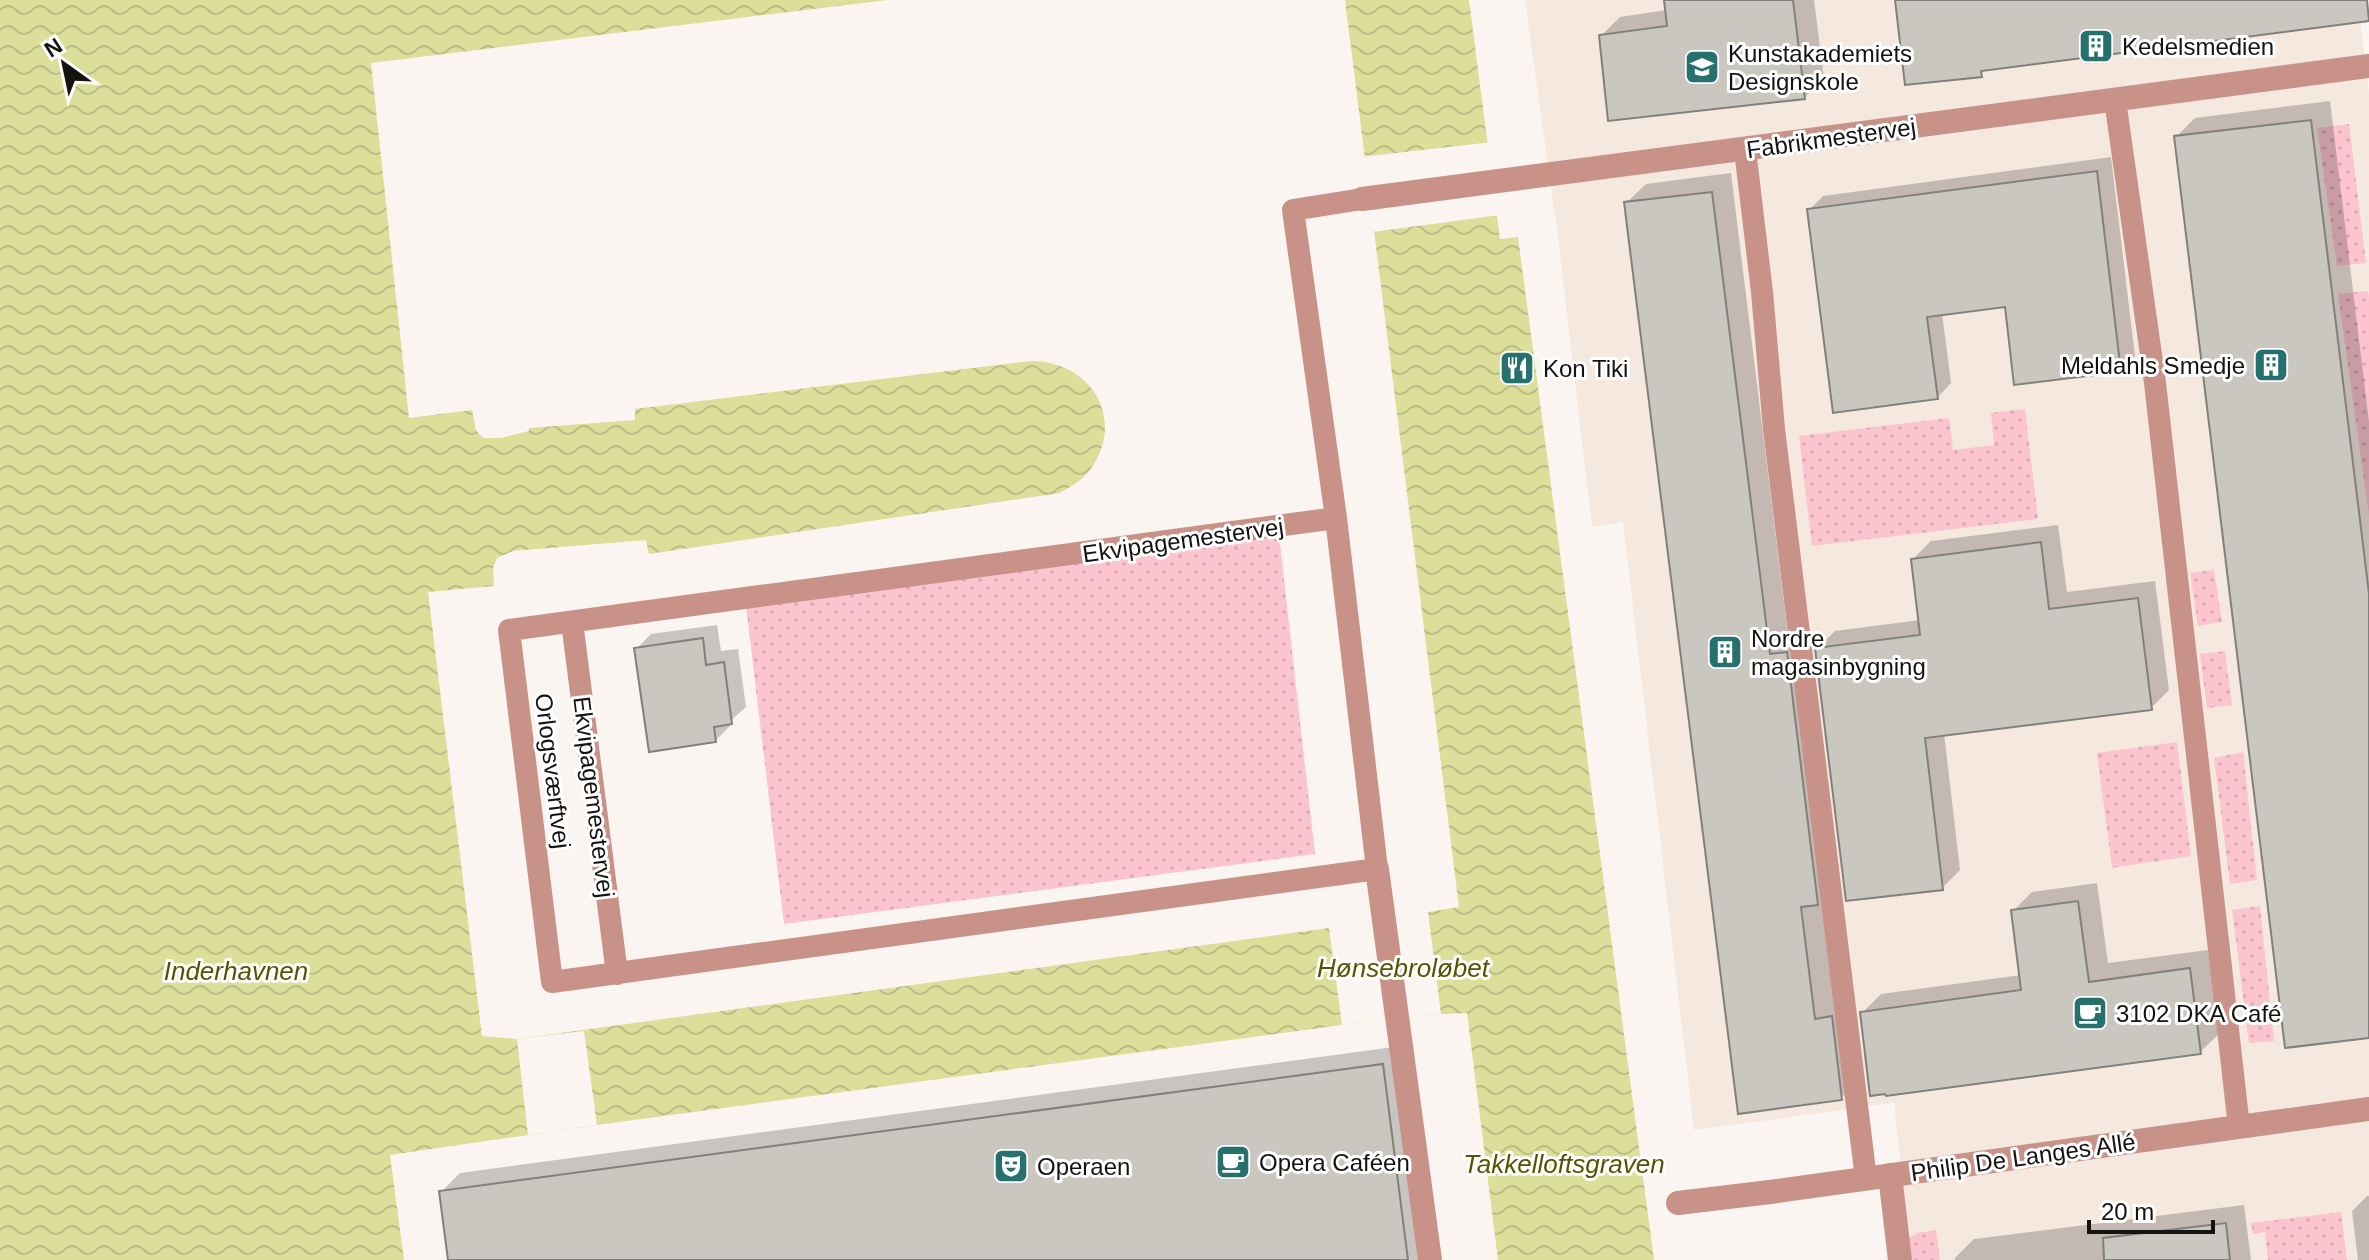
<svg xmlns="http://www.w3.org/2000/svg" width="2369" height="1260" font-family="Helvetica,sans-serif">
  <style>
    .built { fill: #f4e8df }
    .green { fill: url(#green-dots) }
    .water { fill: url(#water-waves) }
    .pier { fill: #fbf5f1 }
    .shadow { fill: #0003 }
    .building { fill: #cac7c1; stroke: #82807a; stroke-width: 2 }
    .lines { fill: none; stroke-linecap: round; stroke-linejoin: round }
    .lane { stroke: #c89288; stroke-width: 22 }
    .street { stroke: #c89288; stroke-width: 24 }
    .labels { text-anchor: middle; dominant-baseline: central; stroke-width: 6; stroke-linejoin: round; paint-order: stroke }
    .poi-label { font-size: 24px; fill: #151312; stroke: #fff; text-anchor: start }
    .street-label { font-size: 24px; fill: #151312; stroke: #fff }
    .water-label { font-size: 26px; font-style: italic; fill: #545500; stroke: #fff }
  </style>
  <defs>
    <pattern id="green-dots" width="8" height="8" patternUnits="userSpaceOnUse" patternTransform="scale(2)"><rect width="8" height="8" fill="#fcc4cf"/><path d="M2 2h.1M6 6h.1" fill="none" stroke="#d7a8b1" stroke-width="1.8" stroke-linecap="round"/></pattern>
    <pattern id="water-waves" width="16" height="10" patternUnits="userSpaceOnUse" patternTransform="scale(2)"><rect width="16" height="10" fill="#dbdf9a"/><path d="M0 5q4-4 8 0t8 0" fill="none" stroke="#bbbe84"/></pattern>
  </defs>
  <rect width="100%" height="100%" fill="#fbf5f1"/>
  <!-- built -->
  <path class="built" d="M1525,0H2358L2369,94V1260H1912L1894,1103L1694,1130L1623,522L1592,527L1558,237Z"/>
  <!-- green -->
  <path class="green" d="M2349,124L2366,263L2337,266L2317,128Z
    M2368,291L2369,298V515L2338,294Z
    M2025,409L2038,519L1812,546L1799,436L1949,418L1953,450L1994,445L1991,413Z
    M1279,535L1315,854L784,924L746,606Z
    M2214,570L2222,622L2198,626L2190,573Z
    M2225,651L2232,705L2207,708L2200,654Z
    M2177,742L2191,856L2112,868L2097,753Z
    M2243,752L2257,880L2230,884L2214,758Z
    M2260,906L2274,1041L2249,1043L2232,910Z
    M2341,1212L2347,1260H2268L2265,1232L2253,1234L2251,1223Z
    M1936,1230L1940,1260H1912L1909,1238L1917,1233Z"/>
  <!-- water -->
  <path class="water" d="M0,0H888L371,63L409,418L472,410L476,430L483,438H501L529,431V428L635,420V409L1031,361C1091,361 1127,419 1090,470C1083,480 1070,487 1060,493L649,554L646,540L513,551L497,558L493,568L494,586L428,592L482,1036L517,1039L1329,928L1459,907L1345,0H1469L1500,239L1518,237L1654,1260H1498L1467,1013L1441,1014L1342,1025L597,1125L390,1155L404,1260H0Z"/>
  <!-- pier -->
  <path class="pier" d="M1492,142L1500,215L1372,232L1361,157Z
    M1428,912L1441,1014L1342,1025L1329,928Z
    M584,1031L597,1125L528,1135L517,1039Z"/>
  <!-- shadow -->
  <path class="shadow" d="M1666,0H1814L1824,78L1804,98L1601,36L1620,17L1667,10Z
    M2330,101L2369,422V1036L2176,137L2195,118Z
    M2111,157L2135,356L2121,371L2006,305L1942,313L1951,383L1937,398L1809,210L1823,196Z
    M1731,173L1788,636L1860,1079L1841,1098L1740,1111L1626,203L1646,184Z
    M2058,525L2067,592L2155,581L2169,690L2151,708L1944,733L1960,870L1942,888L1817,649L1835,631L1920,620L1913,559L1931,541Z
    M717,625L721,651L738,649L746,707L729,722L730,726L715,741L636,649L651,634Z
    M2097,883L2108,963L2208,950L2220,1033L2200,1052L1862,1013L1881,994L2021,975L2013,911L2032,892Z
    M1401,1046L1430,1260H450L441,1192L460,1173Z
    M2367,1196H2369V1260H2358L2352,1211Z
    M2244,1205L2251,1260H1955V1258L1974,1239Z"/>
  <!-- building -->
  <path class="building" d="M1664,0H1793L1805,99L1608,121L1599,35L1667,26Z
    M1895,0H2367L2369,21L1981,71L1982,77L1905,85Z
    M2311,120L2369,594V1038L2285,1048L2174,136Z
    M2097,171L2121,372L2014,385L2005,307L1927,317L1938,399L1833,413L1807,209Z
    M1712,192L1770,654L1787,652L1818,905L1801,907L1815,1019L1832,1016L1842,1100L1738,1114L1624,202Z
    M2041,542L2049,609L2138,598L2152,710L1925,738L1943,890L1846,901L1815,648L1920,635L1911,559Z
    M703,638L706,665L724,662L732,724L714,727L716,742L649,752L634,648Z
    M2078,901L2089,982L2190,968L2201,1054L1886,1096L1885,1094L1870,1096L1860,1012L2021,990L2011,910Z
    M1383,1064L1408,1260H448L439,1191Z
    M2226,1223L2230,1260H2104L2103,1238Z"/>
  <g class="lines">
    <!-- lane -->
    <path class="lane" d="M2115,100L2155,383L2239,1127
      M1745,150L1762,292L1774,429L1866,1179
      M1336,518L509,630L552,982L1377,869L1336,518L1293,210L1362,199
      M572,622L617,974"/>
    <!-- street -->
    <path class="street" d="M1362,199L2369,66
      M1377,869L1430,1260
      M1890,1175L1900,1260
      M1678,1203L1770,1192L2369,1109"/>
  </g>
  <!-- icons -->
  <defs>
    <g id="building-square" transform="scale(1.8)"><rect x="-9" y="-9" width="18" height="18" rx="4" fill="#26706d" stroke="#fff"/><path d="M-4-6H4V6H1V3H-1V6H-4ZM-2.5-4.3h1.7v1.8h-1.7ZM.8-4.3h1.7v1.8H.8ZM-2.5-1h1.7V.8h-1.7ZM.8-1h1.7V.8H.8Z" fill="#fff"/></g>
    <g id="university-square" transform="scale(1.8)"><rect x="-9" y="-9" width="18" height="18" rx="4" fill="#26706d" stroke="#fff"/><path d="M0-5L7-2L0 1L-7-2ZM-4 1L0 2.5L4 1V4Q0 6-4 4Z" fill="#fff"/></g>
    <g id="restaurant-square" transform="scale(1.8)"><rect x="-9" y="-9" width="18" height="18" rx="4" fill="#26706d" stroke="#fff"/><path d="M-5-6h1v4h1v-4h1v4h1v-4h1v5L-1.5 .5V6h-2V.5L-5-1ZM5-6V6H3V1.5H1.5Q1.5-4 5-6Z" fill="#fff"/></g>
    <g id="cafe-square" transform="scale(1.8)"><rect x="-9" y="-9" width="18" height="18" rx="4" fill="#26706d" stroke="#fff"/><path d="M-5.5-4.5H6V0H3Q3 3.5 0 3.5H-2.5Q-5.5 3.5-5.5 0ZM3-3.2v2h1.7v-2ZM-6 4.5H4V6H-6Z" fill="#fff"/></g>
    <g id="theatre-square" transform="scale(1.8)"><rect x="-9" y="-9" width="18" height="18" rx="4" fill="#26706d" stroke="#fff"/><path d="M-5-5.5Q0-4 5-5.5V0Q5 5 0 6Q-5 5-5 0ZM-3.3-2.5H-1v1.5H-3.3ZM1-2.5H3.3v1.5H1ZM-2.8 1Q0 5.5 2.8 1Z" fill="#fff"/></g>
  </defs>
  <g fill-rule="evenodd">
    <use href="#building-square" x="2096" y="46"/>
    <use href="#university-square" x="1702" y="67"/>
    <use href="#building-square" x="2271" y="365"/>
    <use href="#restaurant-square" x="1517" y="368"/>
    <use href="#building-square" x="1725" y="652"/>
    <use href="#cafe-square" x="2090" y="1013"/>
    <use href="#cafe-square" x="1233" y="1162"/>
    <use href="#theatre-square" x="1011" y="1166"/>
  </g>
  <g class="labels">
    <!-- poi labels -->
    <g class="poi-label">
      <text x="2122" y="46">Kedelsmedien</text>
      <text x="1728" y="53">Kunstakademiets<tspan x="1728" dy="28">Designskole</tspan></text>
      <text x="2245" y="365" text-anchor="end">Meldahls Smedje</text>
      <text x="1543" y="368">Kon Tiki</text>
      <text x="1751" y="638">Nordre<tspan x="1751" dy="28">magasinbygning</tspan></text>
      <text x="2116" y="1013">3102 DKA Café</text>
      <text x="1259" y="1162">Opera Caféen</text>
      <text x="1037" y="1166">Operaen</text>
    </g>
    <!-- street labels -->
    <g class="street-label">
      <text transform="translate(1831 138) rotate(-8)">Fabrikmestervej</text>
      <text transform="translate(1183 540) rotate(-8)">Ekvipagemestervej</text>
      <text transform="translate(553 771) rotate(83)">Orlogsværftvej</text>
      <text transform="translate(594 797) rotate(83)">Ekvipagemestervej</text>
      <text transform="translate(2023 1157) rotate(-8)">Philip De Langes Allé</text>
    </g>
    <!-- water labels -->
    <g class="water-label">
      <text x="1403" y="968">Hønsebroløbet</text>
      <text x="236" y="971">Inderhavnen</text>
      <text x="1564" y="1164">Takkelloftsgraven</text>
    </g>
  </g>
  <!-- north arrow -->
  <g transform="translate(64 64) rotate(327)" stroke="#ffffff" stroke-width="6" paint-order="stroke">
  <path d="M0-6L14 30L0 20L-14 30Z" fill="#151312"/>
  <text y="-12" font-size="22" font-weight="bold" text-anchor="middle" fill="#151312">N</text>
  </g>
  <!-- scale -->
  <path d="M2089 1220v12h124v-12" fill="none" stroke="#151312" stroke-width="4"/>
  <text x="2101" y="1220" font-size="24" fill="#151312" stroke="#ffffff" stroke-width="6" paint-order="stroke">20 m</text>
</svg>
